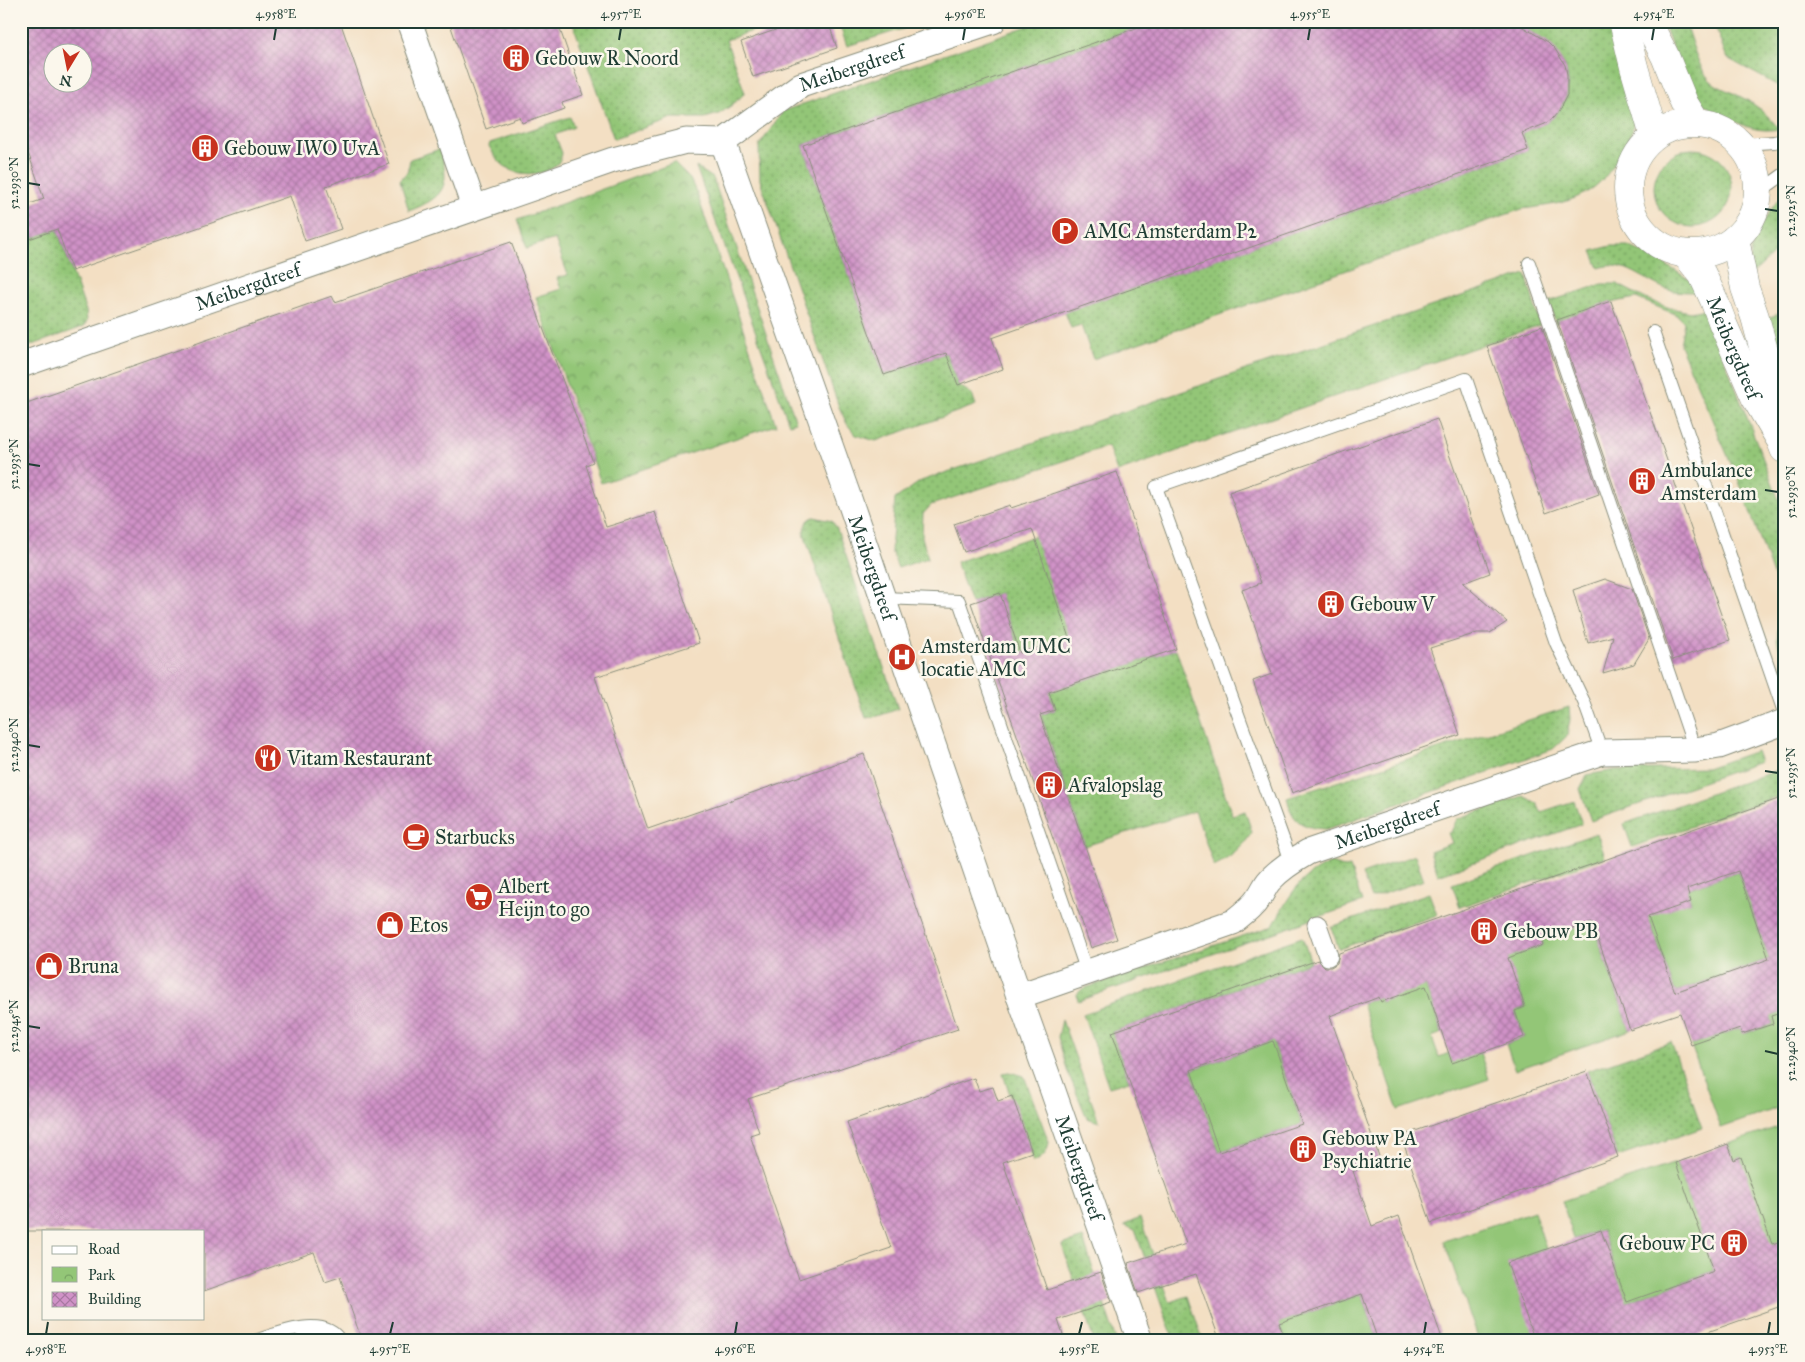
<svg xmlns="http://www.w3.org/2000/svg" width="1805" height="1362" font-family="'IM FELL Great Primer',serif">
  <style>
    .grass { fill: url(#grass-dots); stroke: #598256 }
    .park { fill: url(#park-crowns); stroke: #598256 }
    .garden { fill: #93c677; stroke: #598256 }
    .building { fill: url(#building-cross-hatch); fill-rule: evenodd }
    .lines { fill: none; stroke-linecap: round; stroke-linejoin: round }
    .service-casing { stroke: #898e7c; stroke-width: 14 }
    .pedestrian-casing { stroke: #898e7c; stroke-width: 21 }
    .minor-casing { stroke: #898e7c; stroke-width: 27 }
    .tertiary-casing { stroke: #898e7c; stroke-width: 29 }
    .service { stroke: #fff; stroke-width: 12 }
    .pedestrian { stroke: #fff; stroke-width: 19 }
    .minor { stroke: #fff; stroke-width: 25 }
    .tertiary { stroke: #fff; stroke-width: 28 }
    .ticks { fill: none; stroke: #1f3d34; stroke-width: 2 }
    .labels { text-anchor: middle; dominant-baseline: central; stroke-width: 5; stroke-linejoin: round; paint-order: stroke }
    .poi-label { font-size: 20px; fill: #1f3d34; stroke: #fbf7ec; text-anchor: start }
    .street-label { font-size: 20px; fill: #1f3d34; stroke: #fbf7ec }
    .neatline { fill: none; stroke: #1f3d34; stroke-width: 2 }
    .ticks-label { font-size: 12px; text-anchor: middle; fill: #1f3d34 }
  </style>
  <defs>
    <pattern id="grass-dots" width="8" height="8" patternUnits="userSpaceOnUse" patternTransform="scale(1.25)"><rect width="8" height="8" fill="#93c677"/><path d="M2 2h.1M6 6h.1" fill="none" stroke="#77a262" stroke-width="1.8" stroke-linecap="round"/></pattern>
    <pattern id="park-crowns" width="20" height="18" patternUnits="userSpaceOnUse" patternTransform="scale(1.25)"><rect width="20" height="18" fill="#93c677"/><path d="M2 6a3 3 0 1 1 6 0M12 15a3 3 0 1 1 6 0" fill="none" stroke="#77a262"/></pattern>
    <pattern id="building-cross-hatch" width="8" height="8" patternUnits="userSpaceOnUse" patternTransform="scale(1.25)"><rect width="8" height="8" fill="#d092c7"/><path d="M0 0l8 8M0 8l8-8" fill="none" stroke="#a878a2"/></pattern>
  </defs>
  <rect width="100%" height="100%" fill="#fbf7ec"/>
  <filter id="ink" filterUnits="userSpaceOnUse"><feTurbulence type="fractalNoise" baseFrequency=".02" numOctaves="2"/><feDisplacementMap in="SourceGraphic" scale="10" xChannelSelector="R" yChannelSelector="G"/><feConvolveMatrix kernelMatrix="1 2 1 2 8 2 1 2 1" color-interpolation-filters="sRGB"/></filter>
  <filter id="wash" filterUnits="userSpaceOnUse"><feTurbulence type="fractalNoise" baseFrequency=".0096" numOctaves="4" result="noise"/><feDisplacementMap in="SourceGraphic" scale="20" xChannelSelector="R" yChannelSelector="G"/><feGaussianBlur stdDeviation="1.12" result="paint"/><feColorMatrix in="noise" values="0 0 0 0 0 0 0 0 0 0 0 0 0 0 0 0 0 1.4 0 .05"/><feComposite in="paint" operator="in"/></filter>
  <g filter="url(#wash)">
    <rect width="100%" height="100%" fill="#f3dfc3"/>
    <!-- grass -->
    <path class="grass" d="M572,21H781L726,40L745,93L732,105L719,114L705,118H672L614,139Z
      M838,21H929L847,46Z
      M1042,21H1156L803,145L884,375L946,353L958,385L972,394L976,405L876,441L856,435L847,424L839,407L760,180L759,146L783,111Z
      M1517,21H1611C1617,42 1622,63 1628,85C1630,93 1634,102 1635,111C1636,124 1630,136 1624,147C1600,196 1574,203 1522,209L1093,359L1081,325L1071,328L1065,312L1528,150L1521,129C1556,129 1575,98 1565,65L1512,25Z
      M1663,21H1684C1691,38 1698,69 1711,81C1720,89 1731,91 1741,97C1756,104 1769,116 1779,129C1761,132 1746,128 1731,119C1721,113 1710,109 1701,101C1680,81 1673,48 1663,21Z
      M1713,21H1784V89L1727,58Z
      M570,117L574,127L555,135L562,153C560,175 525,178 509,169C499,163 495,157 489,146L490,143Z
      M1654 188a39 39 0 1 1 78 0a39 39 0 1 1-78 0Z
      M440,149C451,186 445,197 409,211L400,180L408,171L410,159Z
      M696,167L713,178L796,422L789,424Z
      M1784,194V239L1775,253L1752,274C1751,268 1750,260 1751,254C1753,236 1771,206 1784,194Z
      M57,229L86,311L87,321L83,327L21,349V242Z
      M1611,246H1628L1655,258L1690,280L1698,292C1688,292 1678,292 1669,290C1646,283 1624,258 1599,268L1592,251Z
      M1526,274L1540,325L1117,472L1108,446L931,505L923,514L922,537L928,558L898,568L891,551L895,499L921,481Z
      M1602,284H1617L1646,299L1670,308L1690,312L1705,309L1784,513V666L1777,639L1782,600L1742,489L1680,345L1684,322L1677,315L1636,298L1615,302L1556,323L1548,302Z
      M1784,312V380L1767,318Z
      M814,517L832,521L837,529L898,709L878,716L866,718L804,533C805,525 806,520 814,517Z
      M1035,536L1084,680L1176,649L1232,815L1245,811L1252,832C1243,848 1230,858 1214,866L1195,811L1085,846L1041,715L1055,710L1034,649L1020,653L1000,593L971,603L956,562Z
      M1569,707L1570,719L1567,736L1553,749L1327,829C1315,829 1297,826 1292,813C1289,809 1289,803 1287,798Z
      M1756,751L1760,762L1591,821L1580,789L1587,775L1615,770L1707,768Z
      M1784,768V794L1632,847L1624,824Z
      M1523,796L1537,803L1541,812L1574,801L1582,824L1438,875L1430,851L1452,843L1448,833L1451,832L1457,819Z
      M1597,833L1605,857L1460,907L1452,884Z
      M1415,855L1424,880L1371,898L1362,874Z
      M1331,863L1345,868L1350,867L1362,902L1078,1001L1077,994L1082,989L1273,926C1290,895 1297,878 1331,863Z
      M1429,893L1437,915L1339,949L1331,927Z
      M1302,937L1311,962L1112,1032L1129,1081L1109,1087L1083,1014Z
      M1062,1020L1099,1122L1087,1118L1067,1070L1058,1037Z
      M1671,1042L1702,1128L1618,1157L1587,1071Z
      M1010,1072L1024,1076L1049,1142C1048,1152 1043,1159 1033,1162L1005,1080L1003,1073Z
      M1140,1218L1170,1302L1188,1296L1203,1341H1174L1135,1230L1124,1225Z
      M1083,1238L1116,1341H1094L1062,1245Z"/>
    <!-- park -->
    <path class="park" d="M674,163L690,179L697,194L776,425L601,483L536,297L561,289L557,278L568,275L555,239L527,248L517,220Z"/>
    <!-- garden -->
    <path class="garden" d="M1738,871L1769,959L1675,992L1644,904L1691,902L1687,889Z
      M1592,922L1630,1030L1515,1070L1506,1044L1524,1037L1515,1011L1525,1007L1518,987L1495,956L1523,952L1543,945L1541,940Z
      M1424,981L1442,1033L1432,1037L1439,1057L1449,1053H1480L1489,1079L1398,1110L1362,1003L1379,997L1381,1002L1399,995Z
      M1784,1012V1106L1721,1128L1691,1045L1740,1028L1743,1034L1773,1024L1771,1017Z
      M1273,1041L1302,1124L1219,1152L1191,1070Z
      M1784,1125V1240L1766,1253L1741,1157L1734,1160L1728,1144Z
      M1676,1163L1714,1271L1617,1305L1616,1271L1602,1230L1574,1239L1562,1201Z
      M1534,1211L1546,1249L1508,1263L1546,1330L1515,1341H1479L1444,1241Z
      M1362,1294L1378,1341H1286L1279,1323Z"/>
    <g id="blocks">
      <!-- building -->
      <path class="building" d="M21,21H340L389,164L326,186L341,229L305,241L290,196L72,271L57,229L21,242V207L44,199L21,132ZM52,52H82V82H52Z
        M449,21H557L583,95L562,102L564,108L522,123L520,117L486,129Z
        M801,21H828L837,48L753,77L741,42Z
        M1156,21H1513L1548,42L1555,49L1565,65L1567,74V95L1558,112L1553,118L1545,124L1522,133L1528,150L992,338L1003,369L958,385L946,353L884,375L803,145Z
        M511,242L593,462L586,465L606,527L655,512L699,643L595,677L648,829L864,754L958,1029L748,1099L759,1132L750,1135L799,1279L891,1248L847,1122L974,1078L979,1091L993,1087L998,1101L1012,1096L1032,1152L1003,1162L1047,1290L1101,1272L1111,1302L1058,1320L1065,1341H362L340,1277L325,1282L314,1252L204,1291V1231H21V405L332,296L335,302Z
        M1611,301L1730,640L1673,660L1557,320Z
        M1542,326L1599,494L1546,513L1487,346Z
        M1437,419L1490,573L1463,583L1507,622L1490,633H1477L1430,648L1460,735L1292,793L1253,681L1272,674L1242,590L1261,583L1229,492Z
        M1117,472L1176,649L1049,692L1055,710L1040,715L1117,939L1091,948L971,603L1000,593L1020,653L1069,638L1032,529L964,552L954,524L1010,505L1011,508Z
        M1605,579L1632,589L1649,639L1634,664L1603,673L1613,636L1588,643L1573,590Z
        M1784,797V1012L1771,1016L1773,1024L1742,1034L1740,1028L1691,1045L1680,1013L1630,1030L1592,922L1541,940L1543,945L1508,958L1525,1007L1515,1011L1524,1037L1506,1044L1452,1063L1426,986L1381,1002L1379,997L1330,1016L1381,1162L1353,1171L1372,1226L1399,1216L1443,1341H1378L1362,1294L1279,1323L1286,1341H1220L1196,1274L1138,1293L1128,1263L1186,1244L1112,1032L1318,960L1325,967H1331L1337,963L1339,953ZM1738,871L1769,959L1675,992L1648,917L1691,902L1687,889ZM1273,1041L1302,1124L1219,1152L1191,1070Z
        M1587,1071L1618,1157L1431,1223L1401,1136Z
        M1728,1144L1734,1160L1741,1157L1772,1244L1784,1240V1305L1682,1341H1535L1507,1263L1601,1230L1627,1302L1714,1271L1676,1163Z"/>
    </g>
  </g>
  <g filter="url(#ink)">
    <use href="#blocks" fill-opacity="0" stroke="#898e7c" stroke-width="1"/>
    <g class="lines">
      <!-- service casing -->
      <g class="service-casing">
        <path id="service" d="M1741,144L1774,142L1784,140
          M1759,192L1784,174
          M1529,263L1695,750
          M1653,332L1784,712
          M883,598L959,601L1087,972
          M1291,861L1156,487L1466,379L1556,643L1584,702L1602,752
          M298,1329L317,1341
          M255,1341C277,1333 325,1314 340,1341"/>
      </g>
      <!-- pedestrian casing -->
      <g class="pedestrian-casing">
        <path id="pedestrian" d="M1317,925L1328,956"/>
      </g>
      <!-- minor casing -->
      <g class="minor-casing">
        <g id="minor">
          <path d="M409,21L474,207"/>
          <path id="s1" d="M723,142L848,496L1019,996L1053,1091L1140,1341"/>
          <path id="s2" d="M21,365L613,160L686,141L723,142L801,85L993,21"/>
          <path id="s3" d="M1019,996L1233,922C1243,914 1252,908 1259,897C1263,892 1265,885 1270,880C1281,868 1294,860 1308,852L1602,752L1695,750L1719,746L1784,722"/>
        </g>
      </g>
      <!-- tertiary casing -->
      <g class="tertiary-casing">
        <g id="tertiary">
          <path d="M1623,21L1634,67L1654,136"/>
          <path d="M1647,21L1665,56L1684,103L1697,124"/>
          <circle cx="1693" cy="189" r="65"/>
          <path d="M1735,239L1745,288L1755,317L1774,388L1779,427"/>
          <path id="s4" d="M1686,255L1702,274L1714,300L1723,324L1755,397L1781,441L1784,449"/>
        </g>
      </g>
      <!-- service -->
      <use href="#service" class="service"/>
      <!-- pedestrian -->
      <use href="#pedestrian" class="pedestrian"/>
      <!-- minor -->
      <use href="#minor" class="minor"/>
      <!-- tertiary -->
      <use href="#tertiary" class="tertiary"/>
    </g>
  </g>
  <!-- ticks -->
  <path class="ticks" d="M274,40L276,28M619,40L621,28M963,40L965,28M1308,40L1310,28M1652,40L1654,28M28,183L40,185M1765,209L1778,211M28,464L40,466M1765,490L1778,492M28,745L40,747M1765,771L1778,773M28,1026L40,1028M1765,1051L1778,1054M46,1334L48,1322M390,1334L393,1322M735,1334L737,1322M1079,1334L1082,1322M1424,1334L1426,1322M1768,1334L1770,1322"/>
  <!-- icons -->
  <defs>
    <g id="building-disc" transform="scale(1.4375)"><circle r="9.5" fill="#c8321e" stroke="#fbf7ec"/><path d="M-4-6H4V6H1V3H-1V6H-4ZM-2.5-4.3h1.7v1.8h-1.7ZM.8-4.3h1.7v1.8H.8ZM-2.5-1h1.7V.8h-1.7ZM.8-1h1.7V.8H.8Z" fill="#fff"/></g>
    <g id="parking-disc" transform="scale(1.4375)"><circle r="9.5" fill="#c8321e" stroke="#fbf7ec"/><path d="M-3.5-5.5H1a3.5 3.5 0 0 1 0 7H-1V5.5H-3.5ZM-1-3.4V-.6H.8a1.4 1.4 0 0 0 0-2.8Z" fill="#fff"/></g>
    <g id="hospital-disc" transform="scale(1.4375)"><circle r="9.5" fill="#c8321e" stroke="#fbf7ec"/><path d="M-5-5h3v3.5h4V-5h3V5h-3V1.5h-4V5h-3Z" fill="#fff"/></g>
    <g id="restaurant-disc" transform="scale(1.4375)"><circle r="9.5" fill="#c8321e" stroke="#fbf7ec"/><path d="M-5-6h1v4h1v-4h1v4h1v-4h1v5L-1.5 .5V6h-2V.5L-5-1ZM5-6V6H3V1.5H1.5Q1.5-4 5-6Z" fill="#fff"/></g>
    <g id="cafe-disc" transform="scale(1.4375)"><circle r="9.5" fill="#c8321e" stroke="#fbf7ec"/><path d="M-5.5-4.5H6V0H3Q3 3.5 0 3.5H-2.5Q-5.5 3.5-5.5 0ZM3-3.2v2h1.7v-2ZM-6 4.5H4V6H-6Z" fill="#fff"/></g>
    <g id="supermarket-disc" transform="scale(1.4375)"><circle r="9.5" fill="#c8321e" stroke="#fbf7ec"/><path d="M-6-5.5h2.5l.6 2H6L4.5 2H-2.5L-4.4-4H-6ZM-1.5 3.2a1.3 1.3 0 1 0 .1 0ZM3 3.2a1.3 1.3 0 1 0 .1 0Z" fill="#fff"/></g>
    <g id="shop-disc" transform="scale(1.4375)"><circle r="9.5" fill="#c8321e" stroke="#fbf7ec"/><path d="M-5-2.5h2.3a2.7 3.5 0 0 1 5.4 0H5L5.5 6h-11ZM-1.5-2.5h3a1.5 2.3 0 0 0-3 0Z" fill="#fff"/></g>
  </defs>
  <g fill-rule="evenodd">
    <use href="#building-disc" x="516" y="58"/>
    <use href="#building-disc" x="205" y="148"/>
    <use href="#parking-disc" x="1065" y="231"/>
    <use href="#building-disc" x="1642" y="481"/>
    <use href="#building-disc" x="1331" y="604"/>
    <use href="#hospital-disc" x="902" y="657"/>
    <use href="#restaurant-disc" x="268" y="758"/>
    <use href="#building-disc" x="1049" y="785"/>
    <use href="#cafe-disc" x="416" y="837"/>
    <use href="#supermarket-disc" x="479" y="897"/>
    <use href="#shop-disc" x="390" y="925"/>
    <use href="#building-disc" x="1484" y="931"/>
    <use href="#shop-disc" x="49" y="966"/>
    <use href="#building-disc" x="1303" y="1149"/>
    <use href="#building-disc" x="1734" y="1243"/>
  </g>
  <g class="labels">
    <!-- poi labels -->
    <g class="poi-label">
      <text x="535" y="58">Gebouw R Noord</text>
      <text x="224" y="148">Gebouw IWO UvA</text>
      <text x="1084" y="231">AMC Amsterdam P2</text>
      <text x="1661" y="470">Ambulance<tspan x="1661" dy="23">Amsterdam</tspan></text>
      <text x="1350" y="604">Gebouw V</text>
      <text x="921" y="646">Amsterdam UMC<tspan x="921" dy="23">locatie AMC</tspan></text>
      <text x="287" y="758">Vitam Restaurant</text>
      <text x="1068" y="785">Afvalopslag</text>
      <text x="435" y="837">Starbucks</text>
      <text x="498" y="886">Albert<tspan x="498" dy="23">Heijn to go</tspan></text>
      <text x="409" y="925">Etos</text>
      <text x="1503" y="931">Gebouw PB</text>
      <text x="68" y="966">Bruna</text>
      <text x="1322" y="1138">Gebouw PA<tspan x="1322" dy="23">Psychiatrie</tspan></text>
      <text x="1715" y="1243" text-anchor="end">Gebouw PC</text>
    </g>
    <!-- street labels -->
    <g class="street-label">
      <text stroke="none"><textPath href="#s2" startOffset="889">Meibergdreef</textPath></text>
      <text stroke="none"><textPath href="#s2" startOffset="240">Meibergdreef</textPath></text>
      <text stroke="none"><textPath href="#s4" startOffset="105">Meibergdreef</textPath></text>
      <text stroke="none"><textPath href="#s1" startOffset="451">Meibergdreef</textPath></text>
      <text stroke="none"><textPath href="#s3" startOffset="414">Meibergdreef</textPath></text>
      <text stroke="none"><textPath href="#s1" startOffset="1086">Meibergdreef</textPath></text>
    </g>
  </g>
  <!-- margin -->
  <rect width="1805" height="1362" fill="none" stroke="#fbf7ec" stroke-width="55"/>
  <!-- legend -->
  <rect x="42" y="1230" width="162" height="90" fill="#fbf7ec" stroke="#a3ada2"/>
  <rect x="52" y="1246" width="25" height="8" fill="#ffffff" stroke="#a3ada2"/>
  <text x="88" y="1254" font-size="15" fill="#1f3d34">Road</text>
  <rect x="52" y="1267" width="25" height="15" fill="url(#park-crowns)" stroke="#a3ada2"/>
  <text x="88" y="1280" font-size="15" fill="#1f3d34">Park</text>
  <rect x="52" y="1292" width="25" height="15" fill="url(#building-cross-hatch)" stroke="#a3ada2"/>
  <text x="88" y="1304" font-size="15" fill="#1f3d34">Building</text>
  <!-- north arrow -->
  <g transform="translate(68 68) rotate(190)"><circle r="24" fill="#fbf7ec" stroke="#a3ada2"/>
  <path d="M0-4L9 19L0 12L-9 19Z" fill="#c8321e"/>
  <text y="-8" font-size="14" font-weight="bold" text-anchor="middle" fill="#1f3d34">N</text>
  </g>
  <rect x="28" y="28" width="1750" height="1306" class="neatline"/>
  <g class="ticks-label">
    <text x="276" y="18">4.958°E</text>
    <text x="621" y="18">4.957°E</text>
    <text x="965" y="18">4.956°E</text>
    <text x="1310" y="18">4.955°E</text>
    <text x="1654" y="18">4.954°E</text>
    <text transform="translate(14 183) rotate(-90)" y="4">52.2930°N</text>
    <text transform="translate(1791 211) rotate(-90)" y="4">52.2925°N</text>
    <text transform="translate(14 464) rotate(-90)" y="4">52.2935°N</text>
    <text transform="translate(1791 492) rotate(-90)" y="4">52.2930°N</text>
    <text transform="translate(14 745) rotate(-90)" y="4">52.2940°N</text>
    <text transform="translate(1791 773) rotate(-90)" y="4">52.2935°N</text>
    <text transform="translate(14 1026) rotate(-90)" y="4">52.2945°N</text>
    <text transform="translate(1791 1054) rotate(-90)" y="4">52.2940°N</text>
    <text x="46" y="1353">4.958°E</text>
    <text x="390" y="1353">4.957°E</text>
    <text x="735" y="1353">4.956°E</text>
    <text x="1079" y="1353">4.955°E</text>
    <text x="1424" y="1353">4.954°E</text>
    <text x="1768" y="1353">4.953°E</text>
  </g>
</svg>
